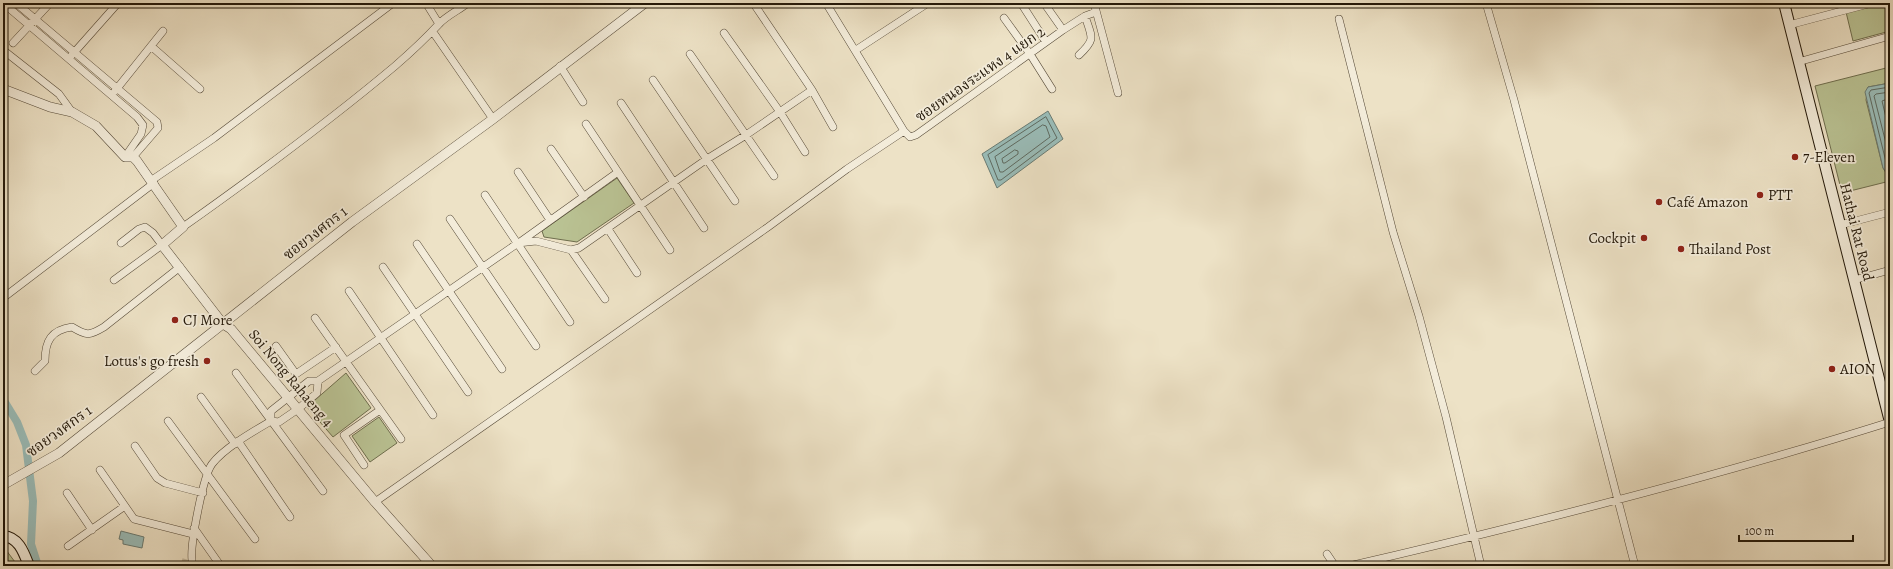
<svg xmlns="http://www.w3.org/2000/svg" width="1893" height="569" font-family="Alegreya,'Noto Serif Thai',serif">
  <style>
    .green { fill: #bac394; stroke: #6e6e4e }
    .water { fill: #9abdb9; stroke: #6a7b73 }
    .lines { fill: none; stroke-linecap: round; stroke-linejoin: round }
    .shore { stroke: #5e6a61; stroke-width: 1 }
    .canal { stroke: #9abdb9; stroke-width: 8 }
    .minor-tunnel { stroke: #c5baa0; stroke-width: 7; stroke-dasharray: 7 3.5; stroke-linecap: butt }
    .minor-casing { stroke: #564a38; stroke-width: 8 }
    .tertiary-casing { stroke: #564a38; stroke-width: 10 }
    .secondary-casing { stroke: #231809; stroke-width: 12 }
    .minor { stroke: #f3ecda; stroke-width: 7 }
    .tertiary { stroke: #f3ecda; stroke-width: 9 }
    .secondary { stroke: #f3ecda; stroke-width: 10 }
    .poi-dot { fill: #8f2418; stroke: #f3ecda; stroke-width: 1.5 }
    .labels { text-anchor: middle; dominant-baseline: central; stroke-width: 3.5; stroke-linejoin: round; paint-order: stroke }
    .street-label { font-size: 15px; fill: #231809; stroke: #f3ecda }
    .poi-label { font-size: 15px; fill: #231809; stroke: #f3ecda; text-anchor: start }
  </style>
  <rect width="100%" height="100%" fill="#ede2c6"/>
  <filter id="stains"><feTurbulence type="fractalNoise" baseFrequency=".005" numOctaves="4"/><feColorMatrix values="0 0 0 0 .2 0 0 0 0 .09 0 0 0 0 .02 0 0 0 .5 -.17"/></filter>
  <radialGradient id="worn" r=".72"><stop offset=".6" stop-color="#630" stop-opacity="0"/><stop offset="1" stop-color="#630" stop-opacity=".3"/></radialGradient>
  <!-- green -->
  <path class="green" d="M1882,3H1890V31L1853,41L1846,12Z
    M1890,67V83L1868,87L1866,100L1883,168L1887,174H1890V181L1842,193L1815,86Z
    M617,178L634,203L577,242L544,237L542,231Z
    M346,373L371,408L333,437L307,407Z
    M379,417L397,443L370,462L352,436Z
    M3,546L18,566H3Z"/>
  <!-- water -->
  <path class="water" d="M1890,83V174H1887L1883,168L1865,92L1868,87Z
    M1048,111L1063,139L997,188L982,154Z
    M121,531L144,537L142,548L123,544V540L119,539Z"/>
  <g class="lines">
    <!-- shore -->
    <path class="shore" d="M1890,87L1871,90L1869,93L1887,166L1890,170
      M1890,92L1876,94L1874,96L1890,159
      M1890,98L1882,101L1890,134
      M1046,117L1057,138L1001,180H998L988,155Z
      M1043,125L1046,126L1050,137L1003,172H1000L995,157Z
      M1015,150L1018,151V154L1005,163H1003L1002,159Z"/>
    <!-- canal -->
    <path class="canal" d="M3,399L17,422L26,445L33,501L31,544L38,566"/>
    <!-- minor-tunnel -->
    <path class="minor-tunnel" d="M184,566L186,559"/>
    <!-- minor casing -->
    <g class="minor-casing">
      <path id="minor" d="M3,3L137,117L143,125L141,134L125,157
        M16,3L157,122L158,128L133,157
        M426,3L439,24
        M826,3L904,131L910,137L916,135L1063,30L1085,16L1096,12
        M1021,3L1046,42
        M1044,3L1063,30
        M1094,3L1118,93
        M1486,3L1514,100L1635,566
        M756,7L812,90L833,127
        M1004,18L1030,54L1052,89
        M1339,19L1393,232L1419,316L1446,417L1481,566
        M1789,25L1872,3
        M433,32L493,119
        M724,33L780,112L805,152
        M13,43L50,3
        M151,46L200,89
        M3,50L59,94L72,112
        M856,50L928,3
        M690,54L774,176
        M1079,55C1096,39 1092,38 1085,16
        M71,56L118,3
        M1798,62L1890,36
        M560,66L583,102
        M653,80L735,201
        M115,91L163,31
        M621,103L704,228
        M586,124L670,250
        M551,149L584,197
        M518,172L550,220
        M152,180L214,138L393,3
        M485,195L570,322
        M450,219L536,346
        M1840,225L1890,212
        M183,227C255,176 327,123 395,66C410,53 425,39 439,24C446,16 459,10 468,3
        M608,229L637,273
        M520,242L618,172
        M417,244L502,369
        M571,250L605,299
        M383,267L468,392
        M114,280L162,245L153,233L145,227L139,229L121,243
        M1854,280L1890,270
        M349,291L433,415
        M3,298L154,183
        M315,318L401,439
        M276,346L296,374L336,347
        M35,371L45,361C45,341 51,330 72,327C87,336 89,336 104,327L180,267
        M236,373L323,491
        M201,397L235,444
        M168,421L255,539
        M271,421V411L309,381H318L518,243L536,241L571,250L579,248L707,159L746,135L812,90
        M238,441L290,517
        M135,446L157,478L165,483L203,493
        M364,465L344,435L380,410
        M100,470L134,519L193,534
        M67,493L92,530
        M375,502L768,227L847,169L904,131
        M194,528L220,565
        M68,546L125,506
        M1327,554L1335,566
        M192,560C190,545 203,476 212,464C224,448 254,431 271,421L279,422L298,409L317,393L318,381
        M1349,566C1530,524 1712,478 1890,422"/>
    </g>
    <!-- tertiary casing -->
    <g class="tertiary-casing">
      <path id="tertiary" d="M3,89L50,107L72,112L96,126L125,157H133L137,161L183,227L162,245L223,324L231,329L375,502L432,566
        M3,485L59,453L352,222L493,119L645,3"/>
    </g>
    <!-- secondary casing -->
    <g class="secondary-casing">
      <path id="secondary" d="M1784,3L1890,422
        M3,536C19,537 24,553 29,566"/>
    </g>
    <!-- minor -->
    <use href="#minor" class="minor"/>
    <!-- tertiary -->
    <use href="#tertiary" class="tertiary"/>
    <!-- secondary -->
    <use href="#secondary" class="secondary"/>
  </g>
  <!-- markers -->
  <g class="poi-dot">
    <circle cx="1795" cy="157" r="4"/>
    <circle cx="1760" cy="195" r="4"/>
    <circle cx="1659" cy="202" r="4"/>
    <circle cx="1644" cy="238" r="4"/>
    <circle cx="1681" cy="249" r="4"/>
    <circle cx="175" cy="320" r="4"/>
    <circle cx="207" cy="361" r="4"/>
    <circle cx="1832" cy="369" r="4"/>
  </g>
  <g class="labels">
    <!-- street labels -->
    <g class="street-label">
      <text transform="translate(980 74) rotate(-35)">ซอยหนองระแหง 4 แยก 2</text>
      <text transform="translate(1857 232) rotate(76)">Hathai Rat Road</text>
      <text transform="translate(315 233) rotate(-38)">ซอยวงศกร 1</text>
      <text transform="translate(291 378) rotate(50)">Soi Nong Rahaeng 4</text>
      <text transform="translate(59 431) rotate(-36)">ซอยวงศกร 1</text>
    </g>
    <!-- poi labels -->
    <g class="poi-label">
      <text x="1803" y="157">7-Eleven</text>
      <text x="1768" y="195">PTT</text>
      <text x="1667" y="202">Café Amazon</text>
      <text x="1636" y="238" text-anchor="end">Cockpit</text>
      <text x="1689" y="249">Thailand Post</text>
      <text x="183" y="320">CJ More</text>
      <text x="199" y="361" text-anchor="end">Lotus's go fresh</text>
      <text x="1840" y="369">AION</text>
    </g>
  </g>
  <!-- margin -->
  <rect width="1893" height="569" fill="none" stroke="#ede2c6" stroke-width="16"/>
  <rect x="4" y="4" width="1885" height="561" fill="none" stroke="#231809" stroke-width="2"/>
  <rect x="8" y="8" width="1877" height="553" fill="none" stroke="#231809"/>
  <!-- scale -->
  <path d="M1739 535v6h114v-6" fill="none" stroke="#231809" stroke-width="2"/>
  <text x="1745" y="535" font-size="12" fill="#231809" stroke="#f3ecda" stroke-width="3" paint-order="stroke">100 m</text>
  <rect width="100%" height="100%" filter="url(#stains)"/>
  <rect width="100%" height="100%" fill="url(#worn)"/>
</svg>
